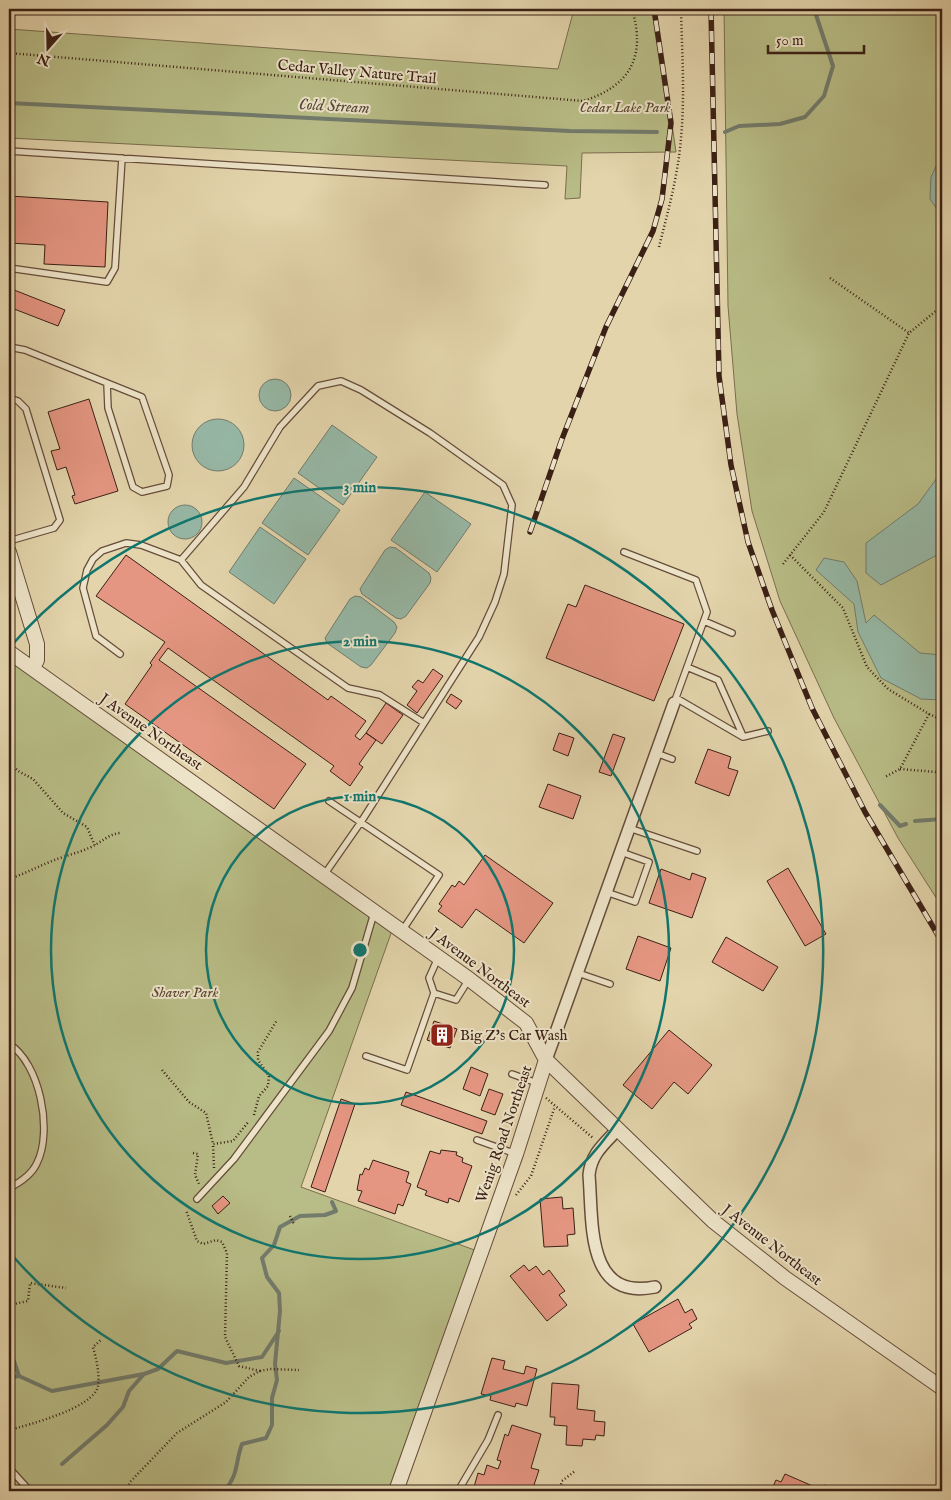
<svg xmlns="http://www.w3.org/2000/svg" width="951" height="1500" font-family="'IM FELL English',serif">
  <style>
    .green { fill: #b8bc86; stroke: #7a6e4e }
    .water { fill: #96b8a6; stroke: #727b6c }
    .lines { fill: none; stroke-linecap: round; stroke-linejoin: round }
    .stream { stroke: #727b6c; stroke-width: 4 }
    .building { fill: #e59682; stroke: #3b2015 }
    .service-casing { stroke: #654d3a; stroke-width: 8 }
    .minor-casing { stroke: #654d3a; stroke-width: 14 }
    .tertiary-casing { stroke: #654d3a; stroke-width: 16 }
    .path { stroke: #3b2015; stroke-width: 2.5; stroke-dasharray: 1 2.5; stroke-linecap: butt }
    .service { stroke: #ede3c8; stroke-width: 5.5 }
    .minor { stroke: #ede3c8; stroke-width: 11 }
    .tertiary { stroke: #ede3c8; stroke-width: 14 }
    .rail-casing { stroke: #3b2015; stroke-width: 5.5 }
    .rail { stroke: #ede3c8; stroke-width: 4; stroke-dasharray: 11; stroke-linecap: butt }
    .ring { fill: none; stroke: #0f766e; stroke-width: 2.5 }
    .labels { text-anchor: middle; dominant-baseline: central; stroke-width: 4; stroke-linejoin: round; paint-order: stroke }
    .street-label { font-size: 15px; fill: #3b2015; stroke: #ede3c8 }
    .park-label { font-size: 15px; font-style: italic; fill: #5a4731; stroke: #ede3c8 }
    .poi-label { font-size: 15px; fill: #3b2015; stroke: #ede3c8; text-anchor: start }
    .water-label { font-size: 16px; font-style: italic; fill: #524639; stroke: #ede3c8 }
    .centre { fill: #0f766e; stroke: #ede3c8; stroke-width: 2.5 }
    .ring-label { font-size: 15px; text-anchor: middle; font-weight: bold; fill: #0f766e; stroke: #ede3c8; stroke-width: 4; stroke-linejoin: round; paint-order: stroke }
  </style>
  <rect width="100%" height="100%" fill="#e3d4ab"/>
  <filter id="stains"><feTurbulence type="fractalNoise" baseFrequency=".004" numOctaves="4"/><feColorMatrix values="0 0 0 0 .2 0 0 0 0 .09 0 0 0 0 .02 0 0 0 .5 -.17"/></filter>
  <radialGradient id="worn" r=".72"><stop offset=".6" stop-color="#630" stop-opacity="0"/><stop offset="1" stop-color="#630" stop-opacity=".3"/></radialGradient>
  <!-- green -->
  <path class="green" d="M574,9H655L676,152L582,153L580,198L565,199L567,166L9,138V29L558,69Z
    M724,9H942V907L898,838L834,718L780,601L752,511L737,414L728,306Z
    M9,652L394,925L301,1187L480,1252L396,1491H9Z"/>
  <!-- water -->
  <path class="water" d="M942,154V216L930,199L931,177Z
    M259 395a16 16 0 1 1 32 0a16 16 0 1 1-32 0Z
    M192 445a26 26 0 1 1 52 0a26 26 0 1 1-52 0Z
    M332,425L377,457L343,505L298,473Z
    M942,471V549L937,555L881,585L866,573V543L918,504Z
    M294,478L340,510L308,555L262,523Z
    M425,492L471,524L437,572L391,540Z
    M168 522a17 17 0 1 1 34 0a17 17 0 1 1-34 0Z
    M260,527L306,559L274,604L229,572Z
    M390,547L396,548L429,573L431,578L430,583L406,616L401,619L396,618L362,594L360,589L385,550Z
    M824,558L844,562L857,581L866,623L874,615L920,653L942,655V700L921,699L881,678L858,632L854,604L816,570Z
    M355,596L361,597L394,622L397,627L395,633L371,665L367,668L361,667L327,643L325,638L350,599Z"/>
  <g class="lines">
    <!-- stream -->
    <path class="stream" d="M9,103L569,131L657,132
      M725,132L739,126L780,124L805,117L824,96L833,66L814,9
      M880,805L900,826L906,824
      M915,821L942,819
      M9,1353L14,1361L19,1376
      M9,1378L19,1376L52,1391L144,1374
      M62,1464L107,1425L123,1407L129,1391L144,1374L158,1369L177,1351L226,1363L262,1357L279,1331
      M224,1491C239,1475 235,1462 242,1444L266,1438L272,1425V1398L277,1380L275,1364L280,1311L279,1293L267,1277L262,1258L274,1245L280,1227L300,1216L325,1215L336,1211L332,1202"/>
  </g>
  <!-- building -->
  <path class="building" d="M9,196L108,202L105,267L44,264L45,245L9,243Z
    M9,288L65,310L58,326L9,307Z
    M89,399L118,491L75,504L72,496L75,495L66,467L57,470L51,451L60,449L48,412Z
    M126,555L328,700L331,696L366,721L355,736L360,740L366,733L376,740L359,764L363,767L350,786L330,771L334,766L168,648L159,660L306,764L274,809L125,704L152,665L150,663L165,642L96,596Z
    M585,585L684,624L654,701L546,658L568,604L576,607Z
    M433,669L443,676L417,713L407,705L417,691L412,687L418,680L423,683Z
    M451,694L462,701L456,709L446,702Z
    M386,703L403,715L382,744L366,733Z
    M559,733L574,738L568,756L553,750Z
    M613,734L625,738L611,776L599,772Z
    M708,749L731,757L728,768L738,771L729,796L695,783Z
    M548,784L581,796L573,819L539,807Z
    M485,855L553,903L524,943L476,909L462,928L438,911L442,906L439,904L452,885L455,887L459,881L464,885Z
    M788,868L826,934L805,946L767,881Z
    M661,869L690,880L692,873L706,878L692,918L649,903Z
    M638,936L671,948L660,981L626,969Z
    M726,937L778,967L763,991L712,962Z
    M434,1021L457,1029L450,1048L427,1040Z
    M669,1030L712,1065L688,1094L674,1082L652,1109L623,1085Z
    M471,1067L488,1074L480,1096L463,1089Z
    M489,1089L503,1094L495,1115L481,1110Z
    M406,1092L487,1121L482,1134L401,1105Z
    M341,1099L355,1104L325,1192L311,1187Z
    M441,1150L457,1152L456,1155L463,1158L462,1162L472,1166L459,1202L449,1198L448,1203L425,1195L427,1191L417,1187L430,1151L440,1154Z
    M373,1160L409,1172L406,1182L411,1184L403,1206L398,1204L395,1214L358,1201L362,1191L357,1190L360,1174L362,1175L365,1168L369,1170Z
    M223,1196L230,1203L218,1214L212,1206Z
    M562,1197L563,1209L573,1208L575,1234L567,1235L568,1246L544,1247L540,1199Z
    M524,1265L529,1271L536,1266L543,1275L549,1270L565,1291L559,1295L567,1305L547,1321L510,1276Z
    M678,1299L685,1313L692,1309L697,1319L689,1324L692,1328L649,1352L633,1324Z
    M492,1358L505,1361L503,1369L524,1374L526,1366L537,1369L527,1406L516,1403L515,1407L490,1400L491,1396L481,1394Z
    M552,1383L579,1385L577,1409L595,1411L594,1421L605,1422L604,1436L596,1435L595,1440L583,1439L582,1446L566,1445L567,1426L554,1425L555,1417H550Z
    M512,1425L541,1434L531,1468L539,1470L532,1491L509,1487L508,1491H489L474,1487L478,1473L484,1475L487,1465L498,1469L501,1461L497,1460L505,1434L508,1436Z
    M785,1474L822,1490L824,1485L835,1489L834,1491H771L776,1480L781,1482Z"/>
  <g class="lines">
    <!-- service casing -->
    <g class="service-casing">
      <path id="service" d="M9,151L545,185
        M9,268L107,282L115,268L122,158
        M9,347L25,350L142,397L169,475L167,486L142,492L133,487L108,408L107,383
        M9,398L18,401L26,409L60,520L54,528L9,541
        M624,552L696,580L707,612L674,703
        M181,560L201,585L348,688L380,695L424,723
        M704,621L732,633
        M120,654L96,636L83,588L87,570L93,559L102,551L126,543L141,545L181,560L244,487L280,427L318,386L341,381L361,390L430,433L503,485L512,505L504,574L495,602L479,637L361,822L324,875
        M687,667L718,680L743,736
        M676,698L743,737L768,731
        M656,753L672,759
        M329,801L439,875L402,931
        M629,828L697,851
        M606,892L635,902L649,862L621,852
        M578,973L610,984
        M434,993L456,1000L469,979
        M9,1044C40,1063 53,1131 37,1163C32,1174 19,1183 9,1188
        M366,1056L407,1070L434,993L429,978L438,958
        M512,1074L537,1083
        M477,1140L516,1154
        M197,1199L234,1159L329,1031L352,988L374,913
        M9,1468L30,1491
        M458,1491L488,1440L498,1415"/>
    </g>
    <!-- minor casing -->
    <g class="minor-casing">
      <path id="minor" d="M546,1060L674,703
        M618,1129C604,1144 591,1154 589,1175C593,1221 585,1301 655,1287"/>
    </g>
    <!-- tertiary casing -->
    <g class="tertiary-casing">
      <path id="tertiary" d="M9,552L37,644V660L33,668
        M9,652L469,979L526,1023L546,1060L713,1221L785,1278L942,1388
        M396,1491L516,1154L546,1060"/>
    </g>
    <!-- path -->
    <path class="path" d="M9,53L583,101C631,86 646,56 632,9
      M659,247C668,211 678,176 681,138C685,95 682,52 681,9
      M830,278L909,333
      M790,555L843,608L867,667L888,689L929,714L900,769L885,777
      M783,564L824,512L909,333L942,306
      M929,714L942,720
      M9,761L18,771L33,779L63,813L87,827L95,846
      M900,769L936,772L942,774
      M9,879C24,874 37,867 52,861C64,856 78,853 89,848C101,843 108,834 120,833
      M162,1070L189,1102L206,1113L213,1144
      M546,1098L593,1138
      M254,1115L259,1096L268,1086L269,1076L258,1060V1052L277,1020
      M193,1153L198,1154L195,1175L199,1184
      M214,1168L213,1144L233,1141L249,1121
      M516,1195L531,1176L555,1106
      M290,1216L294,1224
      M9,1305L28,1301L30,1283L66,1288
      M260,1371L270,1369L299,1370
      M9,1430C28,1425 94,1408 98,1386C100,1374 96,1358 93,1347L102,1339
      M126,1491L131,1481L177,1433L226,1402L249,1377L260,1371L239,1366L225,1337L227,1253L222,1242L216,1240L203,1244L197,1241L186,1210
      M559,1491L562,1481L575,1471"/>
    <!-- service -->
    <use href="#service" class="service"/>
    <!-- minor -->
    <use href="#minor" class="minor"/>
    <!-- tertiary -->
    <use href="#tertiary" class="tertiary"/>
    <!-- rail casing -->
    <g class="rail-casing">
      <path id="rail" d="M711,9L719,376L731,465L748,542L772,610L812,708L865,812L942,942
        M530,532L562,439L606,327L653,231L662,199L671,123L654,9"/>
    </g>
    <!-- rail -->
    <use href="#rail" class="rail"/>
  </g>
  <!-- distance rings -->
  <g class="ring">
    <circle cx="360" cy="950" r="154"/>
    <circle cx="360" cy="950" r="309"/>
    <path d="M11 646A463 463 0 1 1 11 1254"/>
  </g>
  <!-- icons -->
  <defs>
    <g id="building-square" transform="scale(1.25)"><rect x="-9" y="-9" width="18" height="18" rx="4" fill="#8f2418" stroke="#ede3c8"/><path d="M-4-6H4V6H1V3H-1V6H-4ZM-2.5-4.3h1.7v1.8h-1.7ZM.8-4.3h1.7v1.8H.8ZM-2.5-1h1.7V.8h-1.7ZM.8-1h1.7V.8H.8Z" fill="#fff"/></g>
  </defs>
  <g fill-rule="evenodd">
    <use href="#building-square" x="442" y="1035"/>
  </g>
  <g class="labels">
    <!-- street labels -->
    <g class="street-label">
      <text transform="translate(357 72) rotate(5)">Cedar Valley Nature Trail</text>
      <text transform="translate(151 732) rotate(35)">J Avenue Northeast</text>
      <text transform="translate(480 968) rotate(37)">J Avenue Northeast</text>
      <text transform="translate(504 1134) rotate(-71)">Wenig Road Northeast</text>
      <text transform="translate(772 1245) rotate(38)">J Avenue Northeast</text>
    </g>
    <!-- park labels -->
    <g class="park-label">
      <text x="625" y="107">Cedar Lake Park</text>
      <text x="185" y="992">Shaver Park</text>
    </g>
    <!-- poi labels -->
    <g class="poi-label">
      <text x="460" y="1035">Big Z's Car Wash</text>
    </g>
    <!-- water labels -->
    <g class="water-label">
      <text transform="translate(334 107) rotate(3)">Cold Stream</text>
    </g>
  </g>
  <circle cx="360" cy="950" r="8" class="centre"/>
  <g class="ring-label">
    <text x="360" y="492">3 min</text>
    <text x="360" y="646">2 min</text>
    <text x="360" y="801">1 min</text>
  </g>
  <!-- margin -->
  <rect width="951" height="1500" fill="none" stroke="#e3d4ab" stroke-width="30"/>
  <rect x="10" y="10" width="931" height="1480" fill="none" stroke="#3b2015" stroke-width="2.5"/>
  <rect x="15" y="15" width="921" height="1470" fill="none" stroke="#3b2015"/>
  <!-- north arrow -->
  <g transform="translate(48 48) rotate(200)" stroke="#ede3c8" stroke-width="4" paint-order="stroke">
  <path d="M0-4L9 19L0 12L-9 19Z" fill="#3b2015"/>
  <text y="-8" font-size="14" font-weight="bold" text-anchor="middle" fill="#3b2015">N</text>
  </g>
  <!-- scale -->
  <path d="M768 45v8h96v-8" fill="none" stroke="#3b2015" stroke-width="2.5"/>
  <text x="776" y="45" font-size="15" fill="#3b2015" stroke="#ede3c8" stroke-width="4" paint-order="stroke">50 m</text>
  <rect width="100%" height="100%" filter="url(#stains)"/>
  <rect width="100%" height="100%" fill="url(#worn)"/>
</svg>
